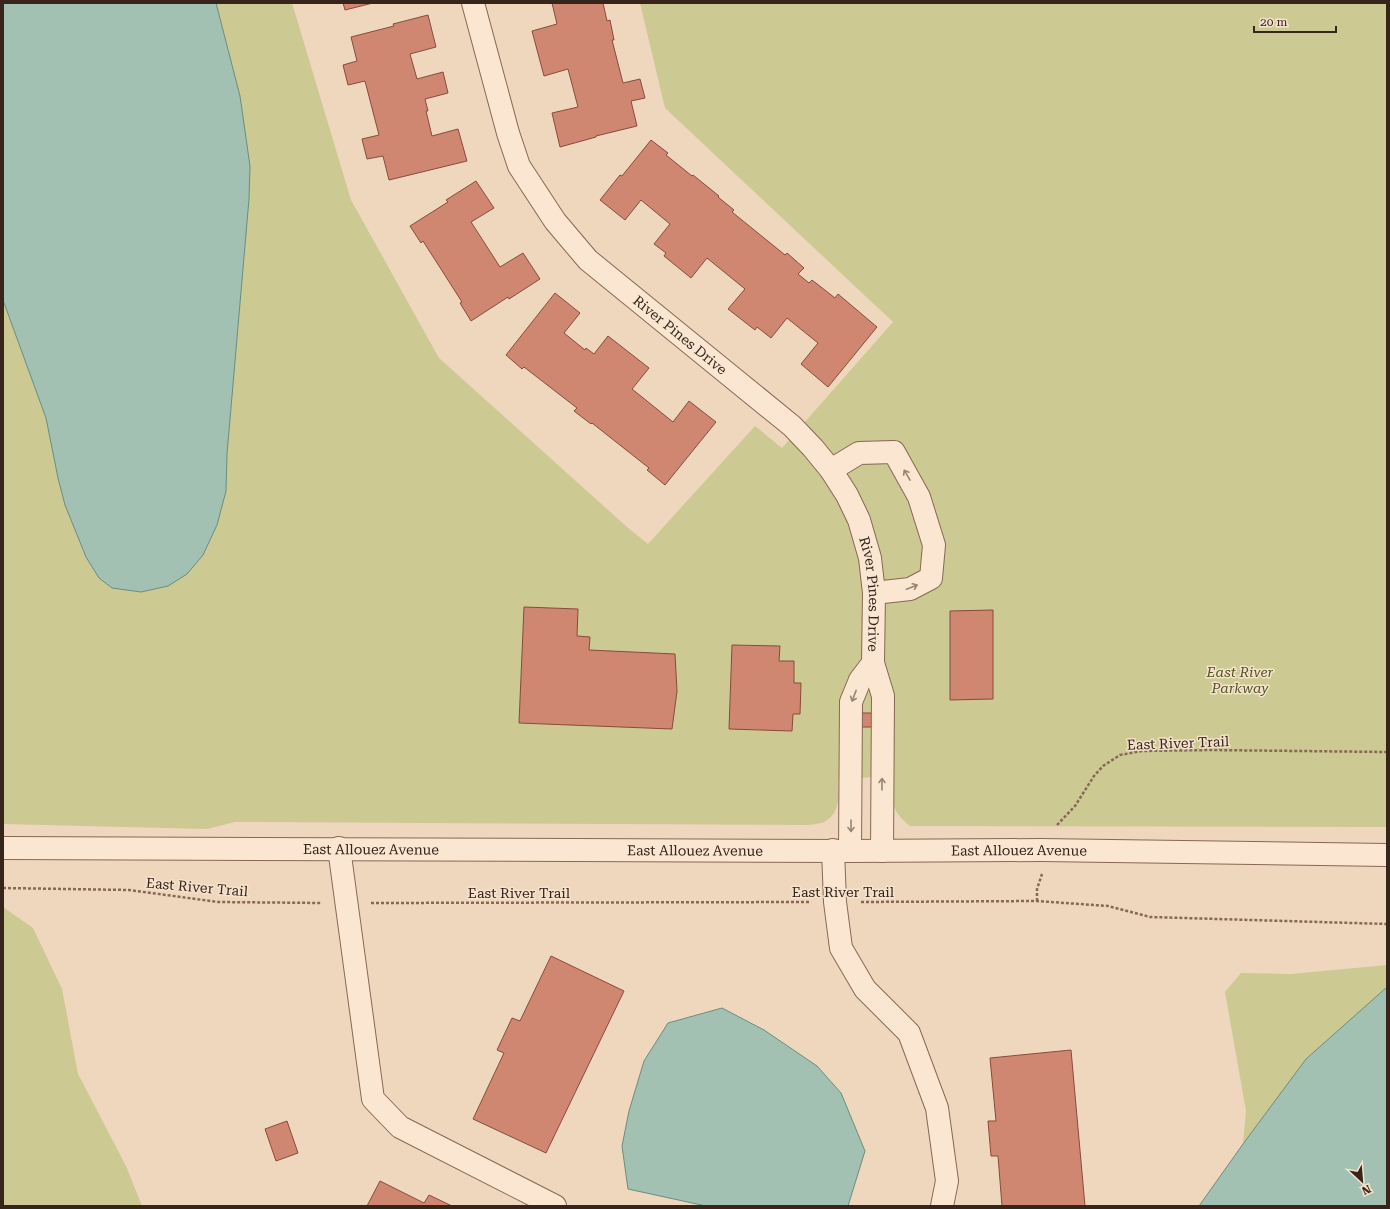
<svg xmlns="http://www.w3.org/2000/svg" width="1390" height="1209" font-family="'Roboto Serif',serif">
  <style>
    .green { fill: #cdc992 }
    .water { fill: #a2c1b2; stroke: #698e7e }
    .building { fill: #cf8772; stroke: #884b3b }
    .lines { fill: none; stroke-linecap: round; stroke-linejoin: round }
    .minor-casing { stroke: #886756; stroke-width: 24 }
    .path { stroke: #886756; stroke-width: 2.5; stroke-dasharray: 3 2; stroke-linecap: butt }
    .minor { stroke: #fae6d1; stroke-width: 22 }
    .oneway { stroke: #988576 }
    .labels { text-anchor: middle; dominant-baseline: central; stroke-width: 3; stroke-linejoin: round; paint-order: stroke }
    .street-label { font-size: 14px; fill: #37241b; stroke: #f6e3ce }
    .park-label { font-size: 14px; font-style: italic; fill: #515421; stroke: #f6e3ce }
  </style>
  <rect width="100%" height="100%" fill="#efd7be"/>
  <!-- green -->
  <path class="green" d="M3,3H292L351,200L439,358L627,527L648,544L755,426L782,448L893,322L665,108L640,3H1387V827L910,826C889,809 893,801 892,776L838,779C839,794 841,814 824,822C820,824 813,824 808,825L235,822L207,829L3,824Z
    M3,907L33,928L62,989L78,1074L126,1166L142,1206H3Z
    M1387,965V987L1306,1059L1243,1144L1246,1111L1225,992L1241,973L1291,974Z"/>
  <!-- water -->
  <path class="water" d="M3,3H216L240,96L250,166L249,199L227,454L226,491L217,525L203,555L187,574L168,586L141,592L112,588L99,578L86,557L65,505L58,478L46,418L3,300Z
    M1387,987V1206H1199L1243,1144L1306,1059Z
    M722,1008L764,1030L817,1066L841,1093L865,1151L848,1206H706L628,1189L622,1146L629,1111L644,1061L668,1023Z"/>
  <!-- building -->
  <path class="building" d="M343,3H373L345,10Z
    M552,3H603L607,21L610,20L614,40H612L623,83L640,79L645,98L631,101L637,126L596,136V137L560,147L552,113L578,107L568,69L544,76L532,31L557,24Z
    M428,15L436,47L410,54L417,79L443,72L448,93L425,99L428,111H426L432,136L458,129L467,161L389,180L383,156L367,159L362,139L379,135L365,81L348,85L343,65L357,61L351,37L394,26L393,24Z
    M651,140L668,153L666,155L692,176L693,175L719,196L718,197L734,210L732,212L785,255L787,253L804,268L798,274L809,283L812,280L835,298L838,294L877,327L828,387L801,364L818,343L787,318L771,338L757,327L755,330L728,309L745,289L707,258L691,278L664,256L666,253L654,244L670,224L641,200L625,220L600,200L620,175L622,176Z
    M476,181L494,208L471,222L500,267L523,253L540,279L509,299L508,297L471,321L460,303L462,302L423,241L421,243L410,226L448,202L446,200Z
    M555,293L580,313L564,333L585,350L586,348L594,354L608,336L649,368L632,389L673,422L689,401L716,422L665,485L647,470L649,468L592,423L591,424L574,411L577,408L524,367L522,369L506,355Z
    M524,607L578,609L577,636L590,637L589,650L675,654L677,691L672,729L519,723Z
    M993,610V699L950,700V611Z
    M732,645L780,646L779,661H794V683H801L800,714H793L792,731L729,729Z
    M861,713H875V727H861Z
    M551,956L624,991L546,1153L473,1119L504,1053L497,1050L512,1018L520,1021Z
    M1071,1050L1085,1206H1002L998,1156H991L988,1121H996L990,1058Z
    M287,1121L298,1153L276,1161L265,1129Z
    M380,1181L424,1203L429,1195L452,1206H367Z"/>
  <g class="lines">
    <!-- minor casing -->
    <g class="minor-casing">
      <g id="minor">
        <path id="s1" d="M473,3L508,133L519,166L555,221L588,260L792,426L813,448L831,470L847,495L859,520L870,558L874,593L873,663L883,696L882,851"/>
        <path d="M831,470L859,453L894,452L919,497L934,545L931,578L910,589L874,593"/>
        <path id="s2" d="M3,848L850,851L1041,850L1387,855"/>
        <path d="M339,848L373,1099L400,1127L555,1206"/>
        <path d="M833,850L835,902L841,948L865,989L909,1033L937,1108L947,1181L942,1206"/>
        <path d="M850,851L851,702L860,680L873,663"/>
      </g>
    </g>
    <!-- path -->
    <path class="path" d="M1057,825L1075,806L1094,776L1103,766L1120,755L1142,751L1211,750L1387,752
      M3,888L129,890L218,902L322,903
      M1037,901V889L1042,874
      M861,902L1037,901L1108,906L1150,917L1387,924
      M371,903L810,902"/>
    <!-- minor -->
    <use href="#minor" class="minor"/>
  </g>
  <!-- one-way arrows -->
  <defs><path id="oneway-shaft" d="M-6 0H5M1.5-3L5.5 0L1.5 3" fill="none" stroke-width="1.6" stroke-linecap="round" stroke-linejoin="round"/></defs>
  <g class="oneway">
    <use href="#oneway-shaft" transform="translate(907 475) rotate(-120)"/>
    <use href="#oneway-shaft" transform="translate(912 587) rotate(-21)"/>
    <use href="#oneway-shaft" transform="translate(854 696) rotate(111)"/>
    <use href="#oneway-shaft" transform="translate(882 784) rotate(-90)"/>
    <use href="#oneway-shaft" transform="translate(851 826) rotate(90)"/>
  </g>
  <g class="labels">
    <!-- street labels -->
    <g class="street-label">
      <text stroke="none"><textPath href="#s1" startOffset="405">River Pines Drive</textPath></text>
      <text stroke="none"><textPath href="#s1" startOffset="741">River Pines Drive</textPath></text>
      <text transform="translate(1178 743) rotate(-2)">East River Trail</text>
      <text stroke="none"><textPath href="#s2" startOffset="368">East Allouez Avenue</textPath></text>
      <text stroke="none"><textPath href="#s2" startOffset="692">East Allouez Avenue</textPath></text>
      <text stroke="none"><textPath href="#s2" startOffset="1016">East Allouez Avenue</textPath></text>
      <text transform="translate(197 887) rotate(5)">East River Trail</text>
      <text x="843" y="892">East River Trail</text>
      <text x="519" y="893">East River Trail</text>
    </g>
    <!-- park labels -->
    <g class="park-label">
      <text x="1240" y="672">East River<tspan x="1240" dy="16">Parkway</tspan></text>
    </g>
  </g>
  <!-- border -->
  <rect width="1390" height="1209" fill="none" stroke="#37241b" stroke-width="8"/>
  <!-- north arrow -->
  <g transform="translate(1362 1181) rotate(154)" stroke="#f6e3ce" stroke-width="3" paint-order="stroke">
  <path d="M0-3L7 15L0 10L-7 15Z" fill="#37241b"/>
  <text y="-6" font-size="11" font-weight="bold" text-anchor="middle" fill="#37241b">N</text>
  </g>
  <!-- scale -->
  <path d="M1254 26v6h82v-6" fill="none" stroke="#37241b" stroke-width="2"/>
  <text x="1260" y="26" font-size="12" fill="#37241b" stroke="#f6e3ce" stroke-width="3" paint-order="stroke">20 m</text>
</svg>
